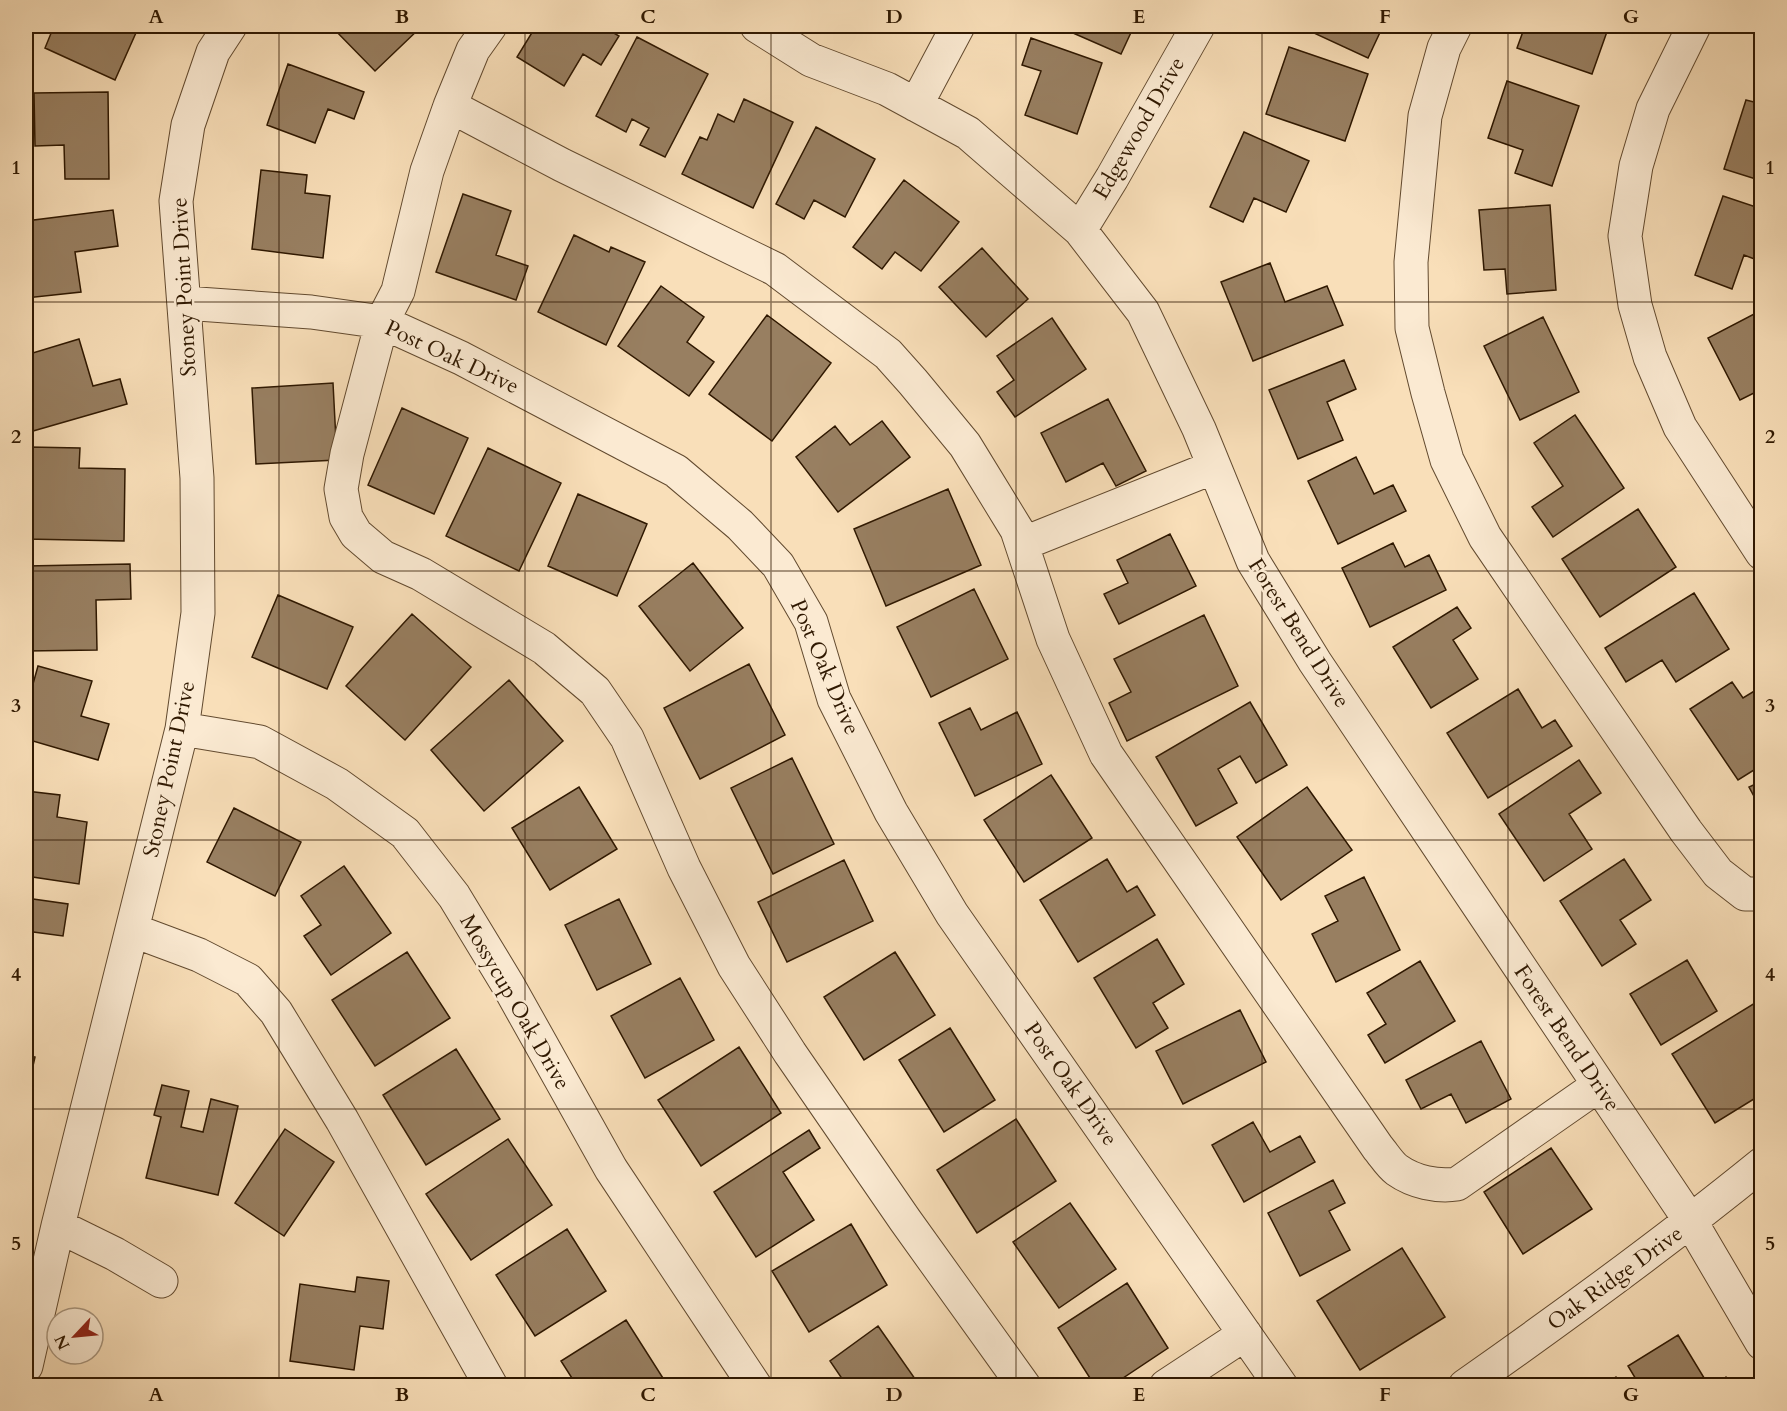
<svg xmlns="http://www.w3.org/2000/svg" width="1787" height="1411" font-family="Cardo,serif">
  <style>
    .building { fill: #987f61; stroke: #2f1801; stroke-width: 1.5 }
    .lines { fill: none; stroke-linecap: round; stroke-linejoin: round }
    .minor-casing { stroke: #624a2f; stroke-width: 35 }
    .minor { stroke: #fbead2; stroke-width: 33 }
    .grid { fill: none; stroke: #2f1801; stroke-width: 1.5; stroke-opacity: 0.55 }
    .labels { text-anchor: middle; dominant-baseline: central; stroke-width: 5; stroke-linejoin: round; paint-order: stroke }
    .street-label { font-size: 22px; fill: #2f1801; stroke: #fbead2 }
    .neatline { fill: none; stroke: #2f1801; stroke-width: 2 }
    .grid-label { font-size: 20px; text-anchor: middle; font-weight: bold; fill: #2f1801 }
  </style>
  <rect width="100%" height="100%" fill="#f9dfb9"/>
  <filter id="stains"><feTurbulence type="fractalNoise" baseFrequency=".00333" numOctaves="4"/><feColorMatrix values="0 0 0 0 .2 0 0 0 0 .09 0 0 0 0 .02 0 0 0 .5 -.17"/></filter>
  <radialGradient id="worn" r=".72"><stop offset=".6" stop-color="#630" stop-opacity="0"/><stop offset="1" stop-color="#630" stop-opacity=".3"/></radialGradient>
  <!-- building -->
  <path class="building" d="M54,26H139L115,80L45,48Z
    M331,26H422L375,71Z
    M536,26H602L619,36L601,65L583,54L564,86L517,57Z
    M1057,26H1134L1121,54Z
    M1304,26H1383L1368,58L1303,28Z
    M1525,26H1609L1592,74L1517,48Z
    M637,37L708,74L665,157L640,145L649,128L632,119L626,132L596,116Z
    M1031,38L1102,63L1077,134L1025,115L1041,71L1022,65Z
    M1289,47L1368,74L1345,141L1266,114Z
    M288,64L364,92L354,119L328,109L315,143L267,125Z
    M1507,81L1579,106L1552,186L1515,173L1523,150L1488,138Z
    M108,92L109,179H65L64,145L35,146L34,93Z
    M744,99L793,122L753,208L682,174L700,137L707,140L718,114L734,122Z
    M1746,100L1762,104V181L1724,169Z
    M816,127L875,159L845,217L814,200L804,219L776,204Z
    M1244,132L1309,161L1286,212L1254,198L1243,222L1210,207Z
    M261,170L307,175L305,193L330,196L323,258L252,249Z
    M904,180L959,222L921,271L895,252L882,269L853,247Z
    M463,194L511,211L496,255L528,266L516,300L436,272Z
    M1723,196L1762,209V262L1744,255L1732,289L1695,275Z
    M1550,205L1556,290L1507,294L1505,269L1484,270L1479,210Z
    M113,210L118,246L75,252L81,292L26,298V221Z
    M574,235L609,252L611,247L645,262L606,345L538,312Z
    M982,248L1028,299L986,337L939,287Z
    M1270,263L1285,302L1327,286L1343,325L1253,361L1221,282Z
    M661,286L704,317L687,342L714,362L689,396L618,346Z
    M1756,313L1762,325V389L1740,400L1708,338Z
    M767,315L831,363L772,441L709,394Z
    M1543,317L1579,392L1520,420L1484,346Z
    M1052,318L1086,369L1015,417L997,392L1014,380L997,356Z
    M79,339L93,386L120,379L127,404L33,431L26,405V355Z
    M1344,360L1356,389L1327,402L1343,440L1298,459L1269,390Z
    M333,383L337,460L256,464L252,388Z
    M1108,399L1146,471L1116,486L1103,463L1066,482L1041,433Z
    M402,408L468,438L434,514L368,485Z
    M1575,415L1624,488L1553,537L1532,507L1563,486L1534,443Z
    M882,421L910,457L838,512L796,457L835,426L850,445Z
    M29,447L80,448L79,468L125,469L124,541L26,539V485H28Z
    M488,448L561,483L519,571L446,536Z
    M1356,457L1374,494L1393,485L1406,511L1338,544L1308,481Z
    M948,489L981,565L886,606L854,529Z
    M578,494L647,524L617,596L548,566Z
    M1638,509L1676,567L1600,617L1562,559Z
    M1170,534L1196,586L1119,624L1104,594L1128,583L1117,560Z
    M1393,543L1405,567L1429,555L1446,590L1370,627L1342,568Z
    M693,563L743,628L690,671L639,606Z
    M130,564L131,599L96,600L97,650L26,651V566Z
    M974,589L1008,659L931,697L897,627Z
    M1694,593L1729,649L1676,682L1662,660L1626,682L1605,648Z
    M278,595L353,627L327,689L252,657Z
    M1457,607L1471,628L1453,640L1478,679L1431,708L1393,647Z
    M412,614L471,667L405,740L346,686Z
    M1204,615L1238,686L1127,741L1109,703L1131,692L1114,659Z
    M749,664L785,735L700,779L664,708Z
    M38,666L92,681L81,716L109,724L98,760L26,739V709Z
    M509,680L563,741L484,811L431,750Z
    M1732,682L1743,698L1761,687L1762,688V765L1738,780L1690,709Z
    M1518,689L1542,728L1555,720L1572,746L1488,798L1447,733Z
    M1250,702L1287,765L1256,783L1240,756L1218,769L1237,803L1196,826L1156,757Z
    M970,708L981,730L1017,712L1042,764L975,796L939,723Z
    M792,758L834,844L773,874L731,788Z
    M1579,760L1601,793L1569,814L1592,849L1544,881L1499,814Z
    M1051,775L1092,838L1024,882L984,820Z
    M1762,781V811L1749,787Z
    M579,787L617,849L550,890L512,828Z
    M1307,787L1352,850L1281,900L1237,837Z
    M26,791L60,795L57,817L87,822L79,884L26,876Z
    M234,808L301,842L275,896L207,862Z
    M1107,859L1127,892L1137,886L1155,915L1078,962L1040,900Z
    M1624,859L1651,900L1620,920L1636,944L1602,966L1560,901Z
    M844,860L873,921L787,962L758,902Z
    M344,866L391,933L331,975L304,936L321,925L301,896Z
    M1364,877L1400,950L1336,982L1312,934L1338,921L1325,896Z
    M26,898L68,904L63,936L26,931Z
    M619,899L651,964L597,990L565,925Z
    M1157,939L1184,984L1153,1003L1168,1028L1136,1048L1094,978Z
    M407,952L450,1018L375,1066L332,1000Z
    M895,952L935,1015L864,1060L824,997Z
    M1687,960L1717,1011L1661,1045L1630,994Z
    M1420,961L1455,1021L1385,1063L1368,1035L1386,1024L1367,993Z
    M680,978L714,1040L645,1078L611,1016Z
    M1755,1003L1762,1013V1094L1715,1123L1672,1054Z
    M1240,1010L1266,1062L1183,1104L1156,1051Z
    M950,1028L995,1100L944,1132L899,1060Z
    M1481,1041L1511,1099L1466,1123L1451,1094L1421,1109L1406,1080Z
    M739,1047L781,1113L701,1166L658,1100Z
    M456,1049L500,1119L426,1165L383,1095Z
    M26,1055L35,1057L26,1097Z
    M162,1085L189,1091L181,1127L203,1132L211,1099L238,1106L218,1195L146,1178L161,1117L154,1115Z
    M1016,1119L1056,1181L977,1233L937,1170Z
    M1253,1122L1270,1152L1300,1136L1315,1162L1244,1202L1212,1145Z
    M285,1129L334,1162L284,1236L235,1203Z
    M809,1130L820,1148L783,1172L814,1220L756,1257L714,1192Z
    M508,1139L552,1205L471,1260L426,1194Z
    M1551,1148L1592,1209L1523,1254L1484,1192Z
    M1333,1180L1345,1203L1329,1211L1350,1250L1300,1276L1268,1213Z
    M1070,1203L1116,1269L1059,1308L1013,1242Z
    M851,1224L887,1285L809,1332L772,1271Z
    M567,1229L606,1291L535,1336L496,1275Z
    M1402,1248L1445,1317L1360,1370L1317,1301Z
    M357,1277L389,1281L383,1329L360,1326L354,1370L290,1361L300,1284L355,1292Z
    M1127,1283L1168,1348L1111,1386H1095L1058,1328Z
    M626,1320L668,1386H577L561,1361Z
    M878,1326L920,1386H847L830,1361Z
    M1678,1335L1709,1386H1640L1628,1366Z
    M1616,1377L1621,1386H1601Z
    M1726,1377L1731,1386H1713Z"/>
  <g class="lines">
    <!-- minor casing -->
    <g class="minor-casing">
      <path id="minor" d="M490,26L473,50L450,106L427,171L398,291L382,322L347,454L341,489L346,517L356,534L383,557L421,574L544,648L595,691L627,738L684,868L734,966L790,1053L905,1220L1024,1386
        M757,26L811,60L887,89L968,133L1080,230L1143,312L1199,429L1253,561L1315,662L1691,1222L1762,1343
        M1455,26L1444,48L1425,116L1411,262L1412,328L1428,393L1447,460L1485,537L1686,831L1718,873L1745,894H1762
        M1694,26L1653,109L1636,166L1625,236L1635,305L1650,357L1680,427L1762,553
        M916,105L958,26
        M450,106L562,165L775,269L888,354L913,382L965,445L1017,530L1053,639L1106,754L1378,1148C1384,1155 1390,1165 1397,1170C1414,1182 1437,1187 1457,1184L1599,1085
        M1080,230L1112,178L1198,26
        M184,303L311,312L382,322L461,358L676,471L740,525L778,565L811,622L834,699L891,812L952,914L1281,1386
        M1022,544L1214,467
        M182,729L260,742L337,784L405,833L454,896L508,985L611,1169L755,1386
        M132,930L199,955L248,980L276,1012L342,1120L491,1386
        M58,1226L115,1254L161,1281
        M26,1366L58,1226L182,729L198,613L197,478L176,201L188,125L213,52L230,26
        M1166,1386L1245,1334
        M1465,1386C1566,1315 1666,1242 1762,1164"/>
    </g>
    <!-- minor -->
    <use href="#minor" class="minor"/>
  </g>
  <!-- grid -->
  <path class="grid" d="M279,26V1386M525,26V1386M771,26V1386M1016,26V1386M1262,26V1386M1508,26V1386M26,302H1762M26,571H1762M26,840H1762M26,1109H1762"/>
  <g class="labels">
    <!-- street labels -->
    <g class="street-label">
      <text transform="translate(1139 128) rotate(-60)">Edgewood Drive</text>
      <text transform="translate(184 287) rotate(-93)">Stoney Point Drive</text>
      <text transform="translate(452 357) rotate(25)">Post Oak Drive</text>
      <text transform="translate(1299 633) rotate(58)">Forest Bend Drive</text>
      <text transform="translate(825 667) rotate(67)">Post Oak Drive</text>
      <text transform="translate(169 769) rotate(-78)">Stoney Point Drive</text>
      <text transform="translate(515 1002) rotate(60)">Mossycup Oak Drive</text>
      <text transform="translate(1567 1038) rotate(56)">Forest Bend Drive</text>
      <text transform="translate(1071 1084) rotate(55)">Post Oak Drive</text>
      <text transform="translate(1615 1278) rotate(-36)">Oak Ridge Drive</text>
    </g>
  </g>
  <!-- margin -->
  <rect width="1787" height="1411" fill="none" stroke="#f9dfb9" stroke-width="66"/>
  <!-- north arrow -->
  <g transform="translate(75 1336) rotate(244)"><circle r="28" fill="#fbead2" stroke="#a9967e" stroke-width="1.5"/>
  <path d="M0-4.5L10 22L0 15L-10 22Z" fill="#8f2418"/>
  <text y="-9" font-size="16" font-weight="bold" text-anchor="middle" fill="#2f1801">N</text>
  </g>
  <rect x="33" y="33" width="1721" height="1345" class="neatline"/>
  <g class="grid-label">
    <text x="156" y="23">A</text>
    <text x="402" y="23">B</text>
    <text x="648" y="23">C</text>
    <text x="894" y="23">D</text>
    <text x="1139" y="23">E</text>
    <text x="1385" y="23">F</text>
    <text x="1631" y="23">G</text>
    <text x="16" y="174">1</text>
    <text x="1770" y="174">1</text>
    <text x="16" y="443">2</text>
    <text x="1770" y="443">2</text>
    <text x="16" y="712">3</text>
    <text x="1770" y="712">3</text>
    <text x="16" y="981">4</text>
    <text x="1770" y="981">4</text>
    <text x="16" y="1250">5</text>
    <text x="1770" y="1250">5</text>
    <text x="156" y="1401">A</text>
    <text x="402" y="1401">B</text>
    <text x="648" y="1401">C</text>
    <text x="894" y="1401">D</text>
    <text x="1139" y="1401">E</text>
    <text x="1385" y="1401">F</text>
    <text x="1631" y="1401">G</text>
  </g>
  <rect width="100%" height="100%" filter="url(#stains)"/>
  <rect width="100%" height="100%" fill="url(#worn)"/>
</svg>
